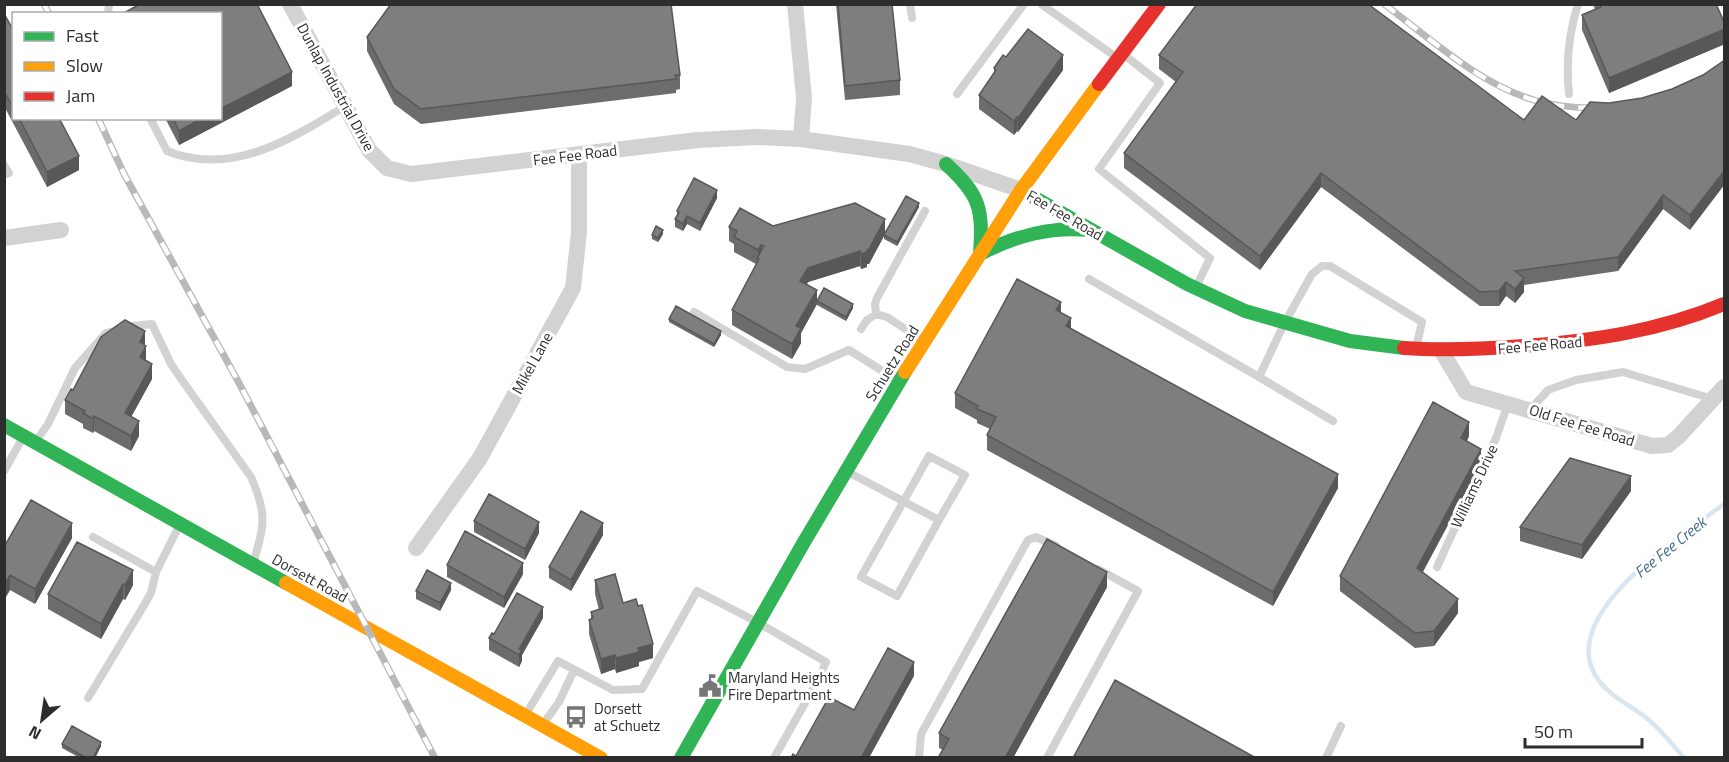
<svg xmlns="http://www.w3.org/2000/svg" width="1729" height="762" font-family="'Titillium Web',sans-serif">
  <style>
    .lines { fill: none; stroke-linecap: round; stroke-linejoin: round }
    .stream { stroke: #d9e6ef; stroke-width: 4.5 }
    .lane { stroke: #d2d2d2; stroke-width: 8 }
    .street { stroke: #d2d2d2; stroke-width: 16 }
    .fast { stroke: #30b455; stroke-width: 14 }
    .slow { stroke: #ff9f0a; stroke-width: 14 }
    .jam { stroke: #e5322d; stroke-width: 14 }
    .rail-casing { stroke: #b9b9b9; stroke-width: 7 }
    .rail { stroke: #fff; stroke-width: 4.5; stroke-dasharray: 14; stroke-linecap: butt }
    .wall { fill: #6c6c6c }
    .shaded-wall { fill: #585858 }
    .building { fill: #7e7e7e; stroke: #585858; stroke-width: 1.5 }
    .labels { text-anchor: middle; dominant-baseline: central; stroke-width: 6; stroke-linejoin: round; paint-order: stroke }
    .street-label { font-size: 15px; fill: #2d2d2d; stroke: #fff }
    .poi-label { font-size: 15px; fill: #2d2d2d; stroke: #fff; text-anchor: start }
    .water-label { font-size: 16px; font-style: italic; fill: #436e87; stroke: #fff }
  </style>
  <rect width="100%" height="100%" fill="#fff"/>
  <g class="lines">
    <!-- stream -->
    <path class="stream" d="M1684,758C1673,745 1662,731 1650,721C1633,706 1613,699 1599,681C1551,617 1682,536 1724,504"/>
    <!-- lane -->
    <path class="lane" d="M910,4L912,18
      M1041,4L1116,57
      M108,14L109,4
      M1123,54L1160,83L1099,169L1210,258L1197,285
      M957,94L1024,4
      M1569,94C1566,65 1569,32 1578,4
      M150,118L167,151C231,177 292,139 345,106
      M4,165L9,173L4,175
      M1089,279L1259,377L1284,324L1312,274L1322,266H1330L1422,322L1416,348
      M694,312L787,367L805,369L849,350L897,380
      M876,314L875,304L877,298L925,211
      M861,329L867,320L876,314L887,317L922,340
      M1259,377L1333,421
      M1530,410L1548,390L1576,380L1623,372L1713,399
      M36,441L48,424L75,368L106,333L132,326L152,324L171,364L184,383L251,477C267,513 265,526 253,563
      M4,471L22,439
      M846,471L939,520L897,596L861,577L929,456L965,475L939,520
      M93,537L156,572
      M1437,567L1496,438L1508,404
      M88,698L143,607L151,593L156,572L179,526
      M526,714L558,661L613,690L642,689L697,591L757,622L826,662L819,678L774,758
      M543,724L559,702L574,670
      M919,758L921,734L1024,547L1028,540L1036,537L1056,546
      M1047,758L1138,591L1098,569
      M1326,758L1341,726"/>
    <!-- street -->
    <path class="street" d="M290,4L369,150L387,168L411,174L698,140L756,137L801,139L909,154L946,164L1021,190
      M795,4L804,98L801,139
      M4,238L61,230
      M1441,350L1466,392L1652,446L1668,445L1678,437L1724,387
      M416,548L480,458L573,288L579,232V155"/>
    <!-- fast -->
    <path class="fast" d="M946,164C980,195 983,208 980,254
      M1021,190L1187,284L1245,311L1350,341L1404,348
      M980,254C1015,236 1050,226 1090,230
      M4,425L286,583
      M681,758L804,542L905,372"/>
    <!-- slow -->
    <path class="slow" d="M905,372L1021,190L1099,84
      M286,583L601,758"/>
    <!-- jam -->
    <path class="jam" d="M1099,84L1159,4
      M1404,348C1444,351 1483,349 1523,346C1592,341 1659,331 1724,304"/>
    <!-- rail casing -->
    <g class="rail-casing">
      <path id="rail" d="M44,4L49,14
        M1384,4C1431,39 1480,85 1537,101C1559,107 1580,108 1602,108
        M98,118L124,174L239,383L435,758"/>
    </g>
    <!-- rail -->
    <use href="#rail" class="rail"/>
  </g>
  <!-- wall -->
  <path class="wall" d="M836,4H892L900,80V95L845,100Z
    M1593,4H1716L1725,24V44L1609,93L1582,30V15L1595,9Z
    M4,14L14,31V118H59L79,170L47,187L4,106Z
    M367,37L680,75V89L676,90V93L421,124L394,104L367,51Z
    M1159,55L1524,120H1576L1609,103L1642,98L1672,89L1703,75L1690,230L1663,209L1618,271L1524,285V292L1515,303L1506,296L1499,306H1480L1321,187L1260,270L1124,168V153L1176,82L1159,69Z
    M1006,57L1063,70L1018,132L1017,131L1014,135L979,109V95L994,73V68Z
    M292,86L179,145L165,118H220Z
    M717,198L700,231L687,224L683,231L675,227V219L677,216V211Z
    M919,207L897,246L884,239V236L869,264H867V267L861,269L860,266L808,282L807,284L817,304L801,333V343L792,359L732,325V310L756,264L734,252V244L729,241V227L773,226L885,233Z
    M663,234L658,242L652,239V235Z
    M817,301L853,308L846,321L817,305Z
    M1061,312L1071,328L1338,488L1273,606L987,450V435L990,429L977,423V420L955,408V393Z
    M669,319L721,335L714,347L669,322Z
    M145,345L146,361L152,379L131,417L139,436L131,451L94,431L93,433L83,428V424L65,414V400L73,390Z
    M1469,436L1467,441L1481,463L1423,572L1458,613L1434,646L1415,648L1340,591V576Z
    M1631,491L1582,559L1520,541V527Z
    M474,521L539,533L525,560L474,532Z
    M603,535L571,591L549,578V567Z
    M72,538L35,604L10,590L4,600V547Z
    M77,542L133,585L125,600L123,599L101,639L48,609V594Z
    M447,565L523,574L504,608L447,577Z
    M595,580L623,603L653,658L639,662V666L616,673L615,669L601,674L589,634V620L591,619V612L599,610L595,594Z
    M1107,587L1013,758H938L943,750L939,748V733Z
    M451,590L440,611L416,599V591Z
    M543,618L522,655V661L519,667L489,650V638L494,634Z
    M62,744L101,746L95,758H80L62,748Z"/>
  <!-- shaded-wall -->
  <path class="shaded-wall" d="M1725,29V44L1609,93V78Z
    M1063,55V70L1018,132V118Z
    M292,72V86L179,145V131L202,118H220V109Z
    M1017,117V131L1014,135V121Z
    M79,156V170L47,187V172Z
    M1725,170V184L1690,230V215Z
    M1321,173V187L1260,270V256Z
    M717,190V198L700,231V223Z
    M1663,195V209L1618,271V257Z
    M919,203V207L897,246V242Z
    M687,216V224L683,231V224Z
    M885,219V234L869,264H867V267L861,269V254L867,250Z
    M663,230V234L658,242V238Z
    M761,245V259H758V250Z
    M860,251V266L808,282L800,295V281L808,268Z
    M1524,278V292L1515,303V289Z
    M1506,282V296L1499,306V291Z
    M817,290V304L801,333V343L792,359V344L796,326Z
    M1061,302V317L1056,310Z
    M853,304V308L846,321V317Z
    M1071,318V332L1066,326Z
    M145,331V345L140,342Z
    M721,331V335L714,347V344Z
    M146,346V360L140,372V357Z
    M152,364V379L125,428V413Z
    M94,416V431L93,433V419Z
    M139,421V436L131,451V436Z
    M1469,422V436L1461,453V438Z
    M1481,449V463L1417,582V568Z
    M1338,474V488L1273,606V592Z
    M1631,476V491L1582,559V545Z
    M539,522V533L525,560V549Z
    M72,523V538L35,604V589Z
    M603,523V535L571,591V580Z
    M523,563V574L504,608V597Z
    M133,570V585L125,600V585Z
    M1107,572V587L1013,758H1005Z
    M10,575V590L4,600V586Z
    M451,583V590L440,611V603Z
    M123,584V599L101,639V624Z
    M1458,599V613L1434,646V631Z
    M543,607V618L522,655V661L519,667V649Z
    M653,644V658L639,662V666L616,673V658L638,648Z
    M615,655V669L601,674V659Z
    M914,662V676L869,758H861Z
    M101,742V746L95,758H93Z"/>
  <!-- building -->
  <path class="building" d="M140,4H257L292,72L220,109V14H122Z
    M391,4H671L680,75H675L676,79L421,109L394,89L367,37Z
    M838,4H892L900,80L845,86Z
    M1197,4H1368L1524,120L1542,96L1576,120L1590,102L1609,103L1642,98L1672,89L1703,75L1725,60V170L1690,215L1663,195L1618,257L1515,271L1524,278L1515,289L1506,282L1499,291L1480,292L1321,173L1260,256L1124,153L1183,72L1159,55Z
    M1600,4H1716L1725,24V29L1609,78L1582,15L1601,7Z
    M4,14L14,31V109L4,91Z
    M1028,29L1063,55L1018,118L1017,117L1014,121L979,95L996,70L994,68L1003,55L1006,57Z
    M19,118H59L79,156L47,172Z
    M173,118H202L179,131Z
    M694,178L717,190L700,223L687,216L683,224L675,219L679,212L677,211Z
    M906,196L919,203L897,242L884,235Z
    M855,203L885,219L869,249L867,250V252L861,254L860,251L808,268L800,281L817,290L796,326L801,328L792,344L732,310L759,259L757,258L764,246L761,245L758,250L734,237L737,231L729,227L740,208L773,226Z
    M656,226L663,230L658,238L652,235Z
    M1017,279L1061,302L1056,310L1071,318L1066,326L1338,474L1273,592L987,435L996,417L977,409L978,406L955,393Z
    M824,288L853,304L846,317L817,301Z
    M676,306L721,331L714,344L669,319Z
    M125,320L145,331L140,342L146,346L140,357L152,364L125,413L139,421L131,436L94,416L93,419L83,413L85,411L65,400L71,389L73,390L101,337Z
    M1433,402L1469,422L1461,438L1481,449L1417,568L1458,599L1434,631L1415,633L1340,576Z
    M1570,458L1631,476L1582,545L1520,527Z
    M489,494L539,522L525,549L474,521Z
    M31,500L72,523L35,589L10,575L4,586V547Z
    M581,511L603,523L571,580L549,567Z
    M465,531L523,563L504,597L447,565Z
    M1047,539L1107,572L1005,758H938L949,739L939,733Z
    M77,542L133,570L125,585L123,584L101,624L48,594Z
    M427,570L451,583L440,603L416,591Z
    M615,574L623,603L636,599L638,606L642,605L653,644L638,648L639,652L616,658L615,655L601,659L589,620L593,618L591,612L603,608L595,580Z
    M517,593L543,607L519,649L522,650L519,655L489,638L492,633L494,634Z
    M888,648L914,662L861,758H791L793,754L796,756L829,697L854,710Z
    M1115,680L1256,758H1073Z
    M72,726L101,742L93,758H86L62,744Z"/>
  <!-- icons -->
  <defs>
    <g id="civic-bare" transform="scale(1.8)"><path d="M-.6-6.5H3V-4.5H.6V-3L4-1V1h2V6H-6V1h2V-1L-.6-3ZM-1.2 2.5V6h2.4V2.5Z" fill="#767676" stroke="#fff" stroke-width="2.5" paint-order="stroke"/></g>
    <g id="bus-bare" transform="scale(1.8)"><path d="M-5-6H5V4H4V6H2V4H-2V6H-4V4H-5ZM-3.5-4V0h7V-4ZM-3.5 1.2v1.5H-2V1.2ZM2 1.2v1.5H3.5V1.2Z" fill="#767676" stroke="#fff" stroke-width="2.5" paint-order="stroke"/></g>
  </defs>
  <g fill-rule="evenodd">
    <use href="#civic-bare" x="710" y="686"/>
    <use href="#bus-bare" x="576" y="717"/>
  </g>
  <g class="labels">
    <!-- street labels -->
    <g class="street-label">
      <text transform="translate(336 87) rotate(61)">Dunlap Industrial Drive</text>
      <text transform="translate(575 155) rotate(-7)">Fee Fee Road</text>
      <text transform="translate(1065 215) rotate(30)">Fee Fee Road</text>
      <text transform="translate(1540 345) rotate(-5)">Fee Fee Road</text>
      <text transform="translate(532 363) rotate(-61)">Mikel Lane</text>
      <text transform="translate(892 363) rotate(-58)">Schuetz Road</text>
      <text transform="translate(1582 425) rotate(17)">Old Fee Fee Road</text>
      <text transform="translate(1474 486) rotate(-65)">Williams Drive</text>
      <text transform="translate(310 578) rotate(29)">Dorsett Road</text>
    </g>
    <!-- poi labels -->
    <g class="poi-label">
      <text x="728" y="677">Maryland Heights<tspan x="728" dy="17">Fire Department</tspan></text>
      <text x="594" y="708">Dorsett<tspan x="594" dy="17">at Schuetz</tspan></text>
    </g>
    <!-- water labels -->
    <g class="water-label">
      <text transform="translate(1670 547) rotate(-39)">Fee Fee Creek</text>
    </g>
  </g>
  <!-- border -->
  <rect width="1729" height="762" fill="none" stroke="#2d2d2d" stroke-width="12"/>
  <!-- legend -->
  <rect x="12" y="12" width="210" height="108" fill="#ffffff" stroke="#ababab" stroke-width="1.5"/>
  <rect x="24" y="32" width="30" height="9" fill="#30b455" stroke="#ababab" stroke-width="1.5"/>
  <text x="66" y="42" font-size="18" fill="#2d2d2d">Fast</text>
  <rect x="24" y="62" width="30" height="9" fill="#ff9f0a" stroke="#ababab" stroke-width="1.5"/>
  <text x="66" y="72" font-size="18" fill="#2d2d2d">Slow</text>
  <rect x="24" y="92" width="30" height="9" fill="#e5322d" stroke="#ababab" stroke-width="1.5"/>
  <text x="66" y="102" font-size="18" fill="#2d2d2d">Jam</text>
  <!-- north arrow -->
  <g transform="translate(42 720) rotate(209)" stroke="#ffffff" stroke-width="4.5" paint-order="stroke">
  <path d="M0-4.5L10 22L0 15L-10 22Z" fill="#2d2d2d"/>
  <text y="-9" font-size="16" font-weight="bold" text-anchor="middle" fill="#2d2d2d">N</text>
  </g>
  <!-- scale -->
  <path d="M1525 738v9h117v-9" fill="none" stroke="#2d2d2d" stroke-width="3"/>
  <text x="1534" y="738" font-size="18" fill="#2d2d2d" stroke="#ffffff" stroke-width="4.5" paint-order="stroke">50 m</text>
</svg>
